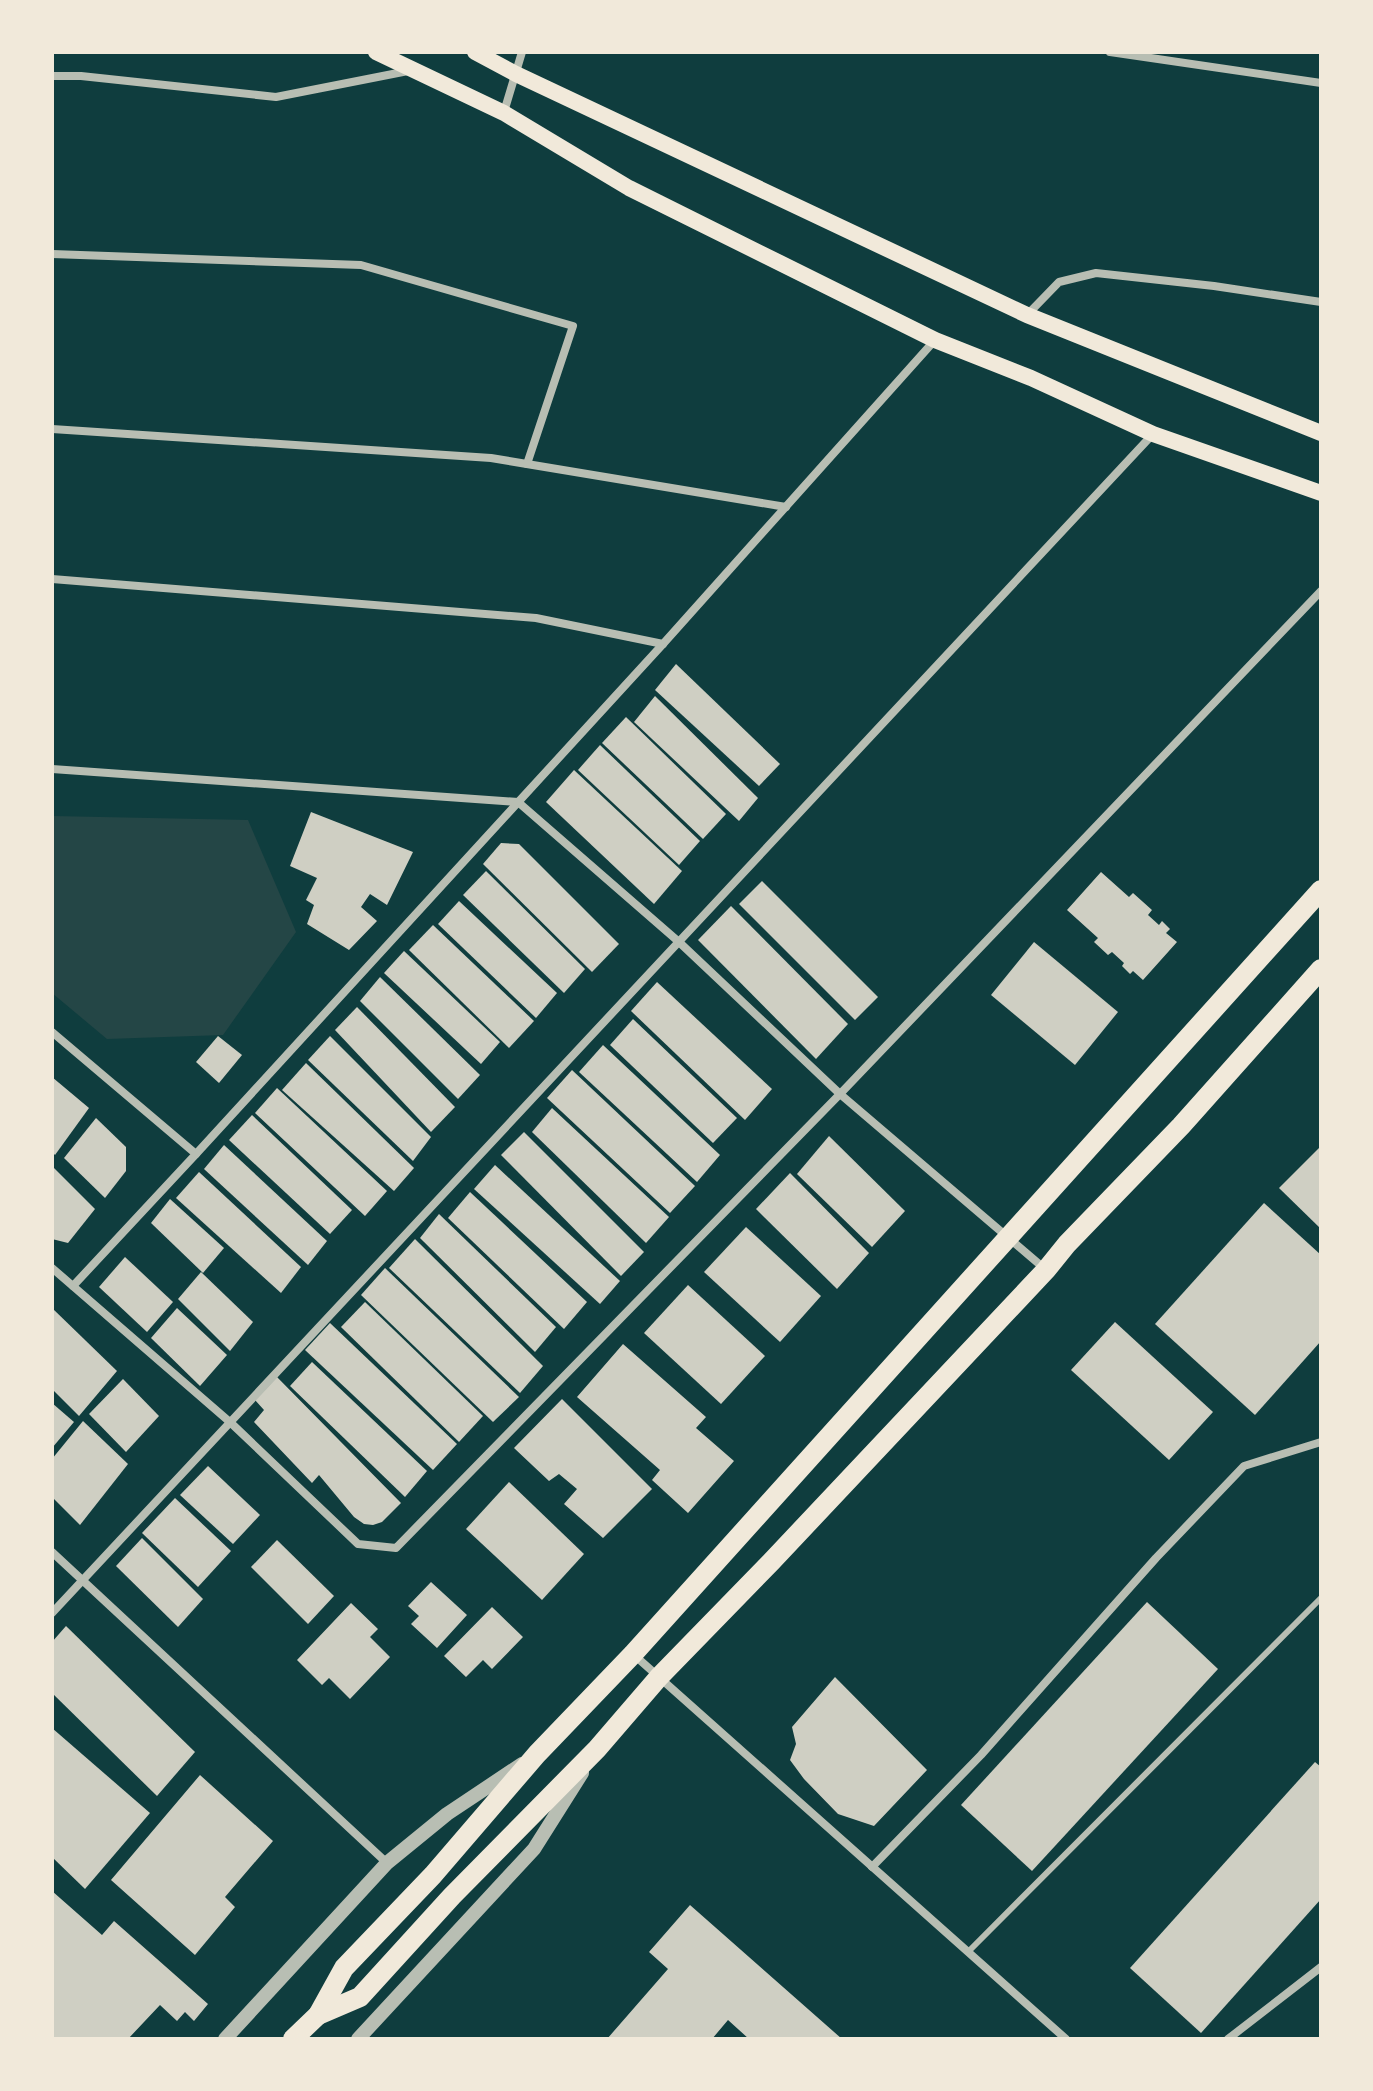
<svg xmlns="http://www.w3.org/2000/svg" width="1373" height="2091" font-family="'Archivo Narrow',sans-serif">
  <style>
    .green { fill: #244646 }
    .building { fill: #cfcfc3 }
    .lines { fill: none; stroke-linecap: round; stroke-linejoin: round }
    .service { stroke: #b8beb3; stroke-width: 6 }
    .minor { stroke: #b8beb3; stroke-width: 8 }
    .tertiary { stroke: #b8beb3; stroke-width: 14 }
    .secondary { stroke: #f1e9da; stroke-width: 16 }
    .primary { stroke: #f1e9da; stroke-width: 20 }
  </style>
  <rect width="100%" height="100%" fill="#0f3d3e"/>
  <path class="green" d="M52 816 248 820 296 932 223 1035 107 1039 52 993Z"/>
  <g class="building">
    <path d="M676 664 780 764 759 786 655 690Z"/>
    <path d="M655 696 758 798 739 821 634 722Z"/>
    <path d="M626 717 726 814 703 839 602 743Z"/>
    <path d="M600 745 700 841 679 865 578 770Z"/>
    <path d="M574 770 682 871 654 904 546 802Z"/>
    <path d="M311 812 413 852 387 905 370 894 361 907 377 921 349 950 307 924 314 905 306 900 317 878 290 866Z"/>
    <path d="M501 843 519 844 619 944 592 972 483 864Z"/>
    <path d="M486 871 585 969 564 993 463 895Z"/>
    <path d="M1101 872 1129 897 1133 893 1152 910 1148 915 1159 925 1162 921 1170 929 1166 933 1177 942 1143 980 1133 971 1130 974 1122 966 1124 963 1112 952 1108 955 1094 942 1098 938 1067 910Z"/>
    <path d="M762 881 878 997 855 1020 739 904Z"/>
    <path d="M459 901 557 993 536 1018 438 924Z"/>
    <path d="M731 906 848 1024 816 1059 698 940Z"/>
    <path d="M433 925 534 1021 509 1048 409 950Z"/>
    <path d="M1034 942 1118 1012 1075 1065 991 995Z"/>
    <path d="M404 951 500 1042 481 1064 384 973Z"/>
    <path d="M380 977 480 1075 458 1099 360 1001Z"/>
    <path d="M657 982 772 1089 745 1120 631 1011Z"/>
    <path d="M357 1007 455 1107 431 1132 335 1030Z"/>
    <path d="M633 1019 737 1118 713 1143 610 1045Z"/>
    <path d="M218 1036 242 1055 219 1083 196 1062Z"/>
    <path d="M330 1036 431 1137 413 1161 308 1060Z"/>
    <path d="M603 1045 720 1155 697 1182 579 1072Z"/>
    <path d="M306 1063 414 1168 394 1191 282 1090Z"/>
    <path d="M572 1070 695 1186 670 1213 547 1098Z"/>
    <path d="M52 1077 89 1108 55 1155 52 1152Z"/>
    <path d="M277 1088 387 1191 365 1216 255 1113Z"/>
    <path d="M552 1108 669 1217 646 1243 532 1132Z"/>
    <path d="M252 1115 352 1210 330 1234 229 1140Z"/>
    <path d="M96 1118 126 1147V1171L105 1198 64 1158Z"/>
    <path d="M524 1132 644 1252 621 1276 501 1155Z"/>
    <path d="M829 1136 905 1211 872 1247 797 1174Z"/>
    <path d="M224 1145 327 1241 308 1265 204 1169Z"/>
    <path d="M1321 1146V1229L1279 1188Z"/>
    <path d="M495 1165 620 1281 600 1304 474 1189Z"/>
    <path d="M52 1166 95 1209 68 1243 52 1239Z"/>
    <path d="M199 1172 301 1267 281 1293 176 1198Z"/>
    <path d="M790 1173 869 1253 837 1289 756 1209Z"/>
    <path d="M470 1192 587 1302 564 1329 448 1218Z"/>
    <path d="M170 1199 224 1248 203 1273 151 1223Z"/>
    <path d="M1264 1203 1321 1255V1341L1255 1415 1155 1324Z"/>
    <path d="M439 1214 556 1327 535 1352 420 1238Z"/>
    <path d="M746 1227 821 1296 780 1342 704 1272Z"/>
    <path d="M415 1239 543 1366 520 1393 389 1268Z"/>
    <path d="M125 1257 173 1302 147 1332 99 1287Z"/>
    <path d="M385 1268 519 1397 493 1422 361 1295Z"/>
    <path d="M201 1272 253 1322 230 1351 178 1299Z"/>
    <path d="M688 1285 765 1356 721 1404 644 1333Z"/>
    <path d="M365 1302 483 1416 459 1442 341 1327Z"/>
    <path d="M52 1308 117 1371 79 1416 52 1389Z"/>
    <path d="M177 1308 227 1355 200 1386 151 1338Z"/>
    <path d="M1115 1322 1213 1412 1169 1460 1071 1370Z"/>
    <path d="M330 1323 457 1444 433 1470 305 1350Z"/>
    <path d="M623 1344 706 1417 696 1428 734 1461 688 1513 652 1480 660 1470 577 1397Z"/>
    <path d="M312 1362 427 1471 405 1497 290 1386Z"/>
    <path d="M277 1377 401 1503 382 1522 373 1525 364 1524 354 1517 319 1475 312 1483 254 1422 264 1410 255 1400Z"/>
    <path d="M123 1379 159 1416 126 1452 89 1414Z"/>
    <path d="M562 1399 652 1489 603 1538 564 1504 577 1489 559 1474 549 1481 514 1448Z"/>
    <path d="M52 1403 74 1422 52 1448Z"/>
    <path d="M83 1421 128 1464 80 1525 52 1497V1459Z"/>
    <path d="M208 1466 260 1515 233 1544 180 1495Z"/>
    <path d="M509 1482 584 1554 542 1600 466 1529Z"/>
    <path d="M175 1498 231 1551 198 1587 142 1533Z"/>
    <path d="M142 1538 203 1599 178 1627 116 1566Z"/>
    <path d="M277 1540 334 1596 308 1624 251 1567Z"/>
    <path d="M431 1582 467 1615 437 1648 411 1624 419 1616 408 1606Z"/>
    <path d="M1147 1602 1218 1669 1032 1871 961 1805Z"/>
    <path d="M351 1603 378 1629 370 1637 390 1657 350 1699 329 1678 322 1685 297 1660Z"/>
    <path d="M492 1607 523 1637 492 1669 483 1660 466 1677 444 1656Z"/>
    <path d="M66 1626 195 1752 157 1796 52 1693V1642Z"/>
    <path d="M835 1677 927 1770 874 1826 838 1814 804 1779 790 1760 796 1744 792 1727Z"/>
    <path d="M52 1728 150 1813 85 1889 52 1857Z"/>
    <path d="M1315 1762 1321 1767V1899L1201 2033 1130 1968Z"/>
    <path d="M200 1775 273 1841 225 1897 235 1907 195 1955 111 1880Z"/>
    <path d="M52 1891 102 1935 114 1921 208 2004 194 2021 185 2012 177 2021 160 2005 128 2039H52Z"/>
    <path d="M690 1905 842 2039H749L728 2020 712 2039H607L668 1969 649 1952Z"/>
  </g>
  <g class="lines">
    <path class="service" d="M968 1952 1321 1598"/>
    <g class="minor">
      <path d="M1110 52 1321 83"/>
      <path d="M52 76H81L276 97 408 71"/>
      <path d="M504 112 522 52"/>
      <path d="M52 254 361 265 573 326 527 464"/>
      <path d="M1027 315 1059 282 1096 273 1214 286 1321 302"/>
      <path d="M52 429 491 458 786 507"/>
      <path d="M52 579 536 618 663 644"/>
      <path d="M52 769 518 802 679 942 840 1094 1045 1269"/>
      <path d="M52 1032 196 1154 73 1286"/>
      <path d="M196 1154 663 644 935 340"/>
      <path d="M52 1268 231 1423 358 1544 396 1548 840 1094 1321 591"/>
      <path d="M52 1552 387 1863"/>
      <path d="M52 1613 1153 434"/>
      <path d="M633 1654 1066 2039"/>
      <path d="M872 1867 981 1755 1156 1558 1244 1466 1321 1442"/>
      <path d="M1228 2039 1321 1967"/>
    </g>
    <g class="tertiary">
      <path d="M225 2039 387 1863 447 1814 522 1764"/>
      <path d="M358 2039 534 1849 582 1773"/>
    </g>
    <g class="secondary">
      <path d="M376 52 504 113 629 188 935 340 1031 378 1153 434 1321 493"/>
      <path d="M475 52 516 74 1027 315 1321 433"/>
    </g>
    <g class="primary">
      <path d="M318 2015 360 1997 452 1896 597 1749 659 1677 771 1562 1046 1270 1067 1244 1181 1126 1321 969"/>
      <path d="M293 2039 318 2015 344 1968 433 1875 537 1754 633 1654 1321 890"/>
    </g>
  </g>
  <rect width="1373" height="2091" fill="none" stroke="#f1e9da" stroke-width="108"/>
</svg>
